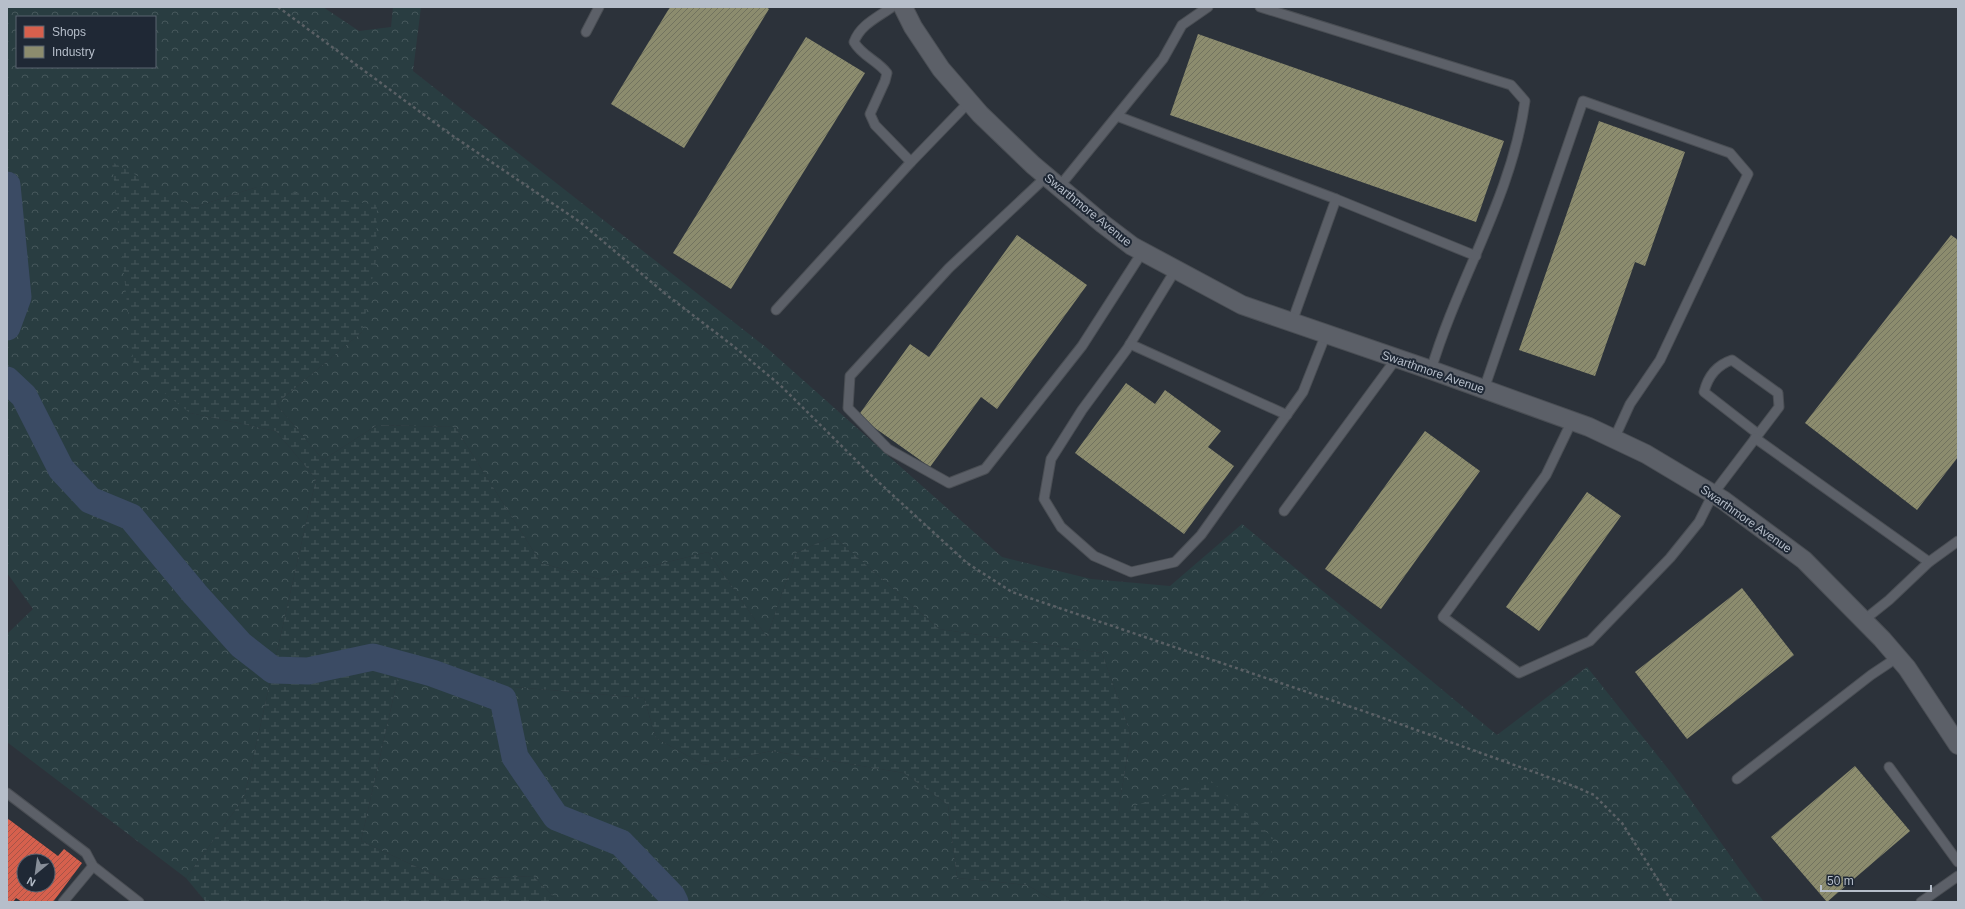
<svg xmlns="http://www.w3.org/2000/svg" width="1965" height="909" font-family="Arial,sans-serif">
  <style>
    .forest { fill: url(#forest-crowns); fill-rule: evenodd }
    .wetland { fill: url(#wetland-marsh) }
    .shops { fill: url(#shops-hatch); fill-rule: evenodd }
    .industry { fill: url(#industry-hatch) }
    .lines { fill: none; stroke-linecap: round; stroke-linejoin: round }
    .river { stroke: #3b4b64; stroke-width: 27 }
    .service-casing { stroke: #4a4e54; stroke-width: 11 }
    .minor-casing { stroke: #4a4e54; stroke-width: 20 }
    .path { stroke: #5a6065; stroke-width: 2.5; stroke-dasharray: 3 3; stroke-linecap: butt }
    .service { stroke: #5c6068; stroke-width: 9 }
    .minor { stroke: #5c6068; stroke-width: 18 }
    .labels { text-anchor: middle; stroke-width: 4; stroke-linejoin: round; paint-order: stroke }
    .street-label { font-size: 12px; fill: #b6beca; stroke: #1f2835 }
  </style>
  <defs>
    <pattern id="forest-crowns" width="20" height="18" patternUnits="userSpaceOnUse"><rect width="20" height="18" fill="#293d41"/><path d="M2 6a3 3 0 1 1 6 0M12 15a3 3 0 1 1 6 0" fill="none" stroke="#46575b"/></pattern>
    <pattern id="wetland-marsh" width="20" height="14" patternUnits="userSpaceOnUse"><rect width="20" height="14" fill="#293d41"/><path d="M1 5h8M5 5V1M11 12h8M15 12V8" fill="none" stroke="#46575b"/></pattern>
    <pattern id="shops-hatch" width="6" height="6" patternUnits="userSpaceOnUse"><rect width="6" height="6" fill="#d6604d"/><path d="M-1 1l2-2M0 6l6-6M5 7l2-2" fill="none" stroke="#a65448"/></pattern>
    <pattern id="industry-hatch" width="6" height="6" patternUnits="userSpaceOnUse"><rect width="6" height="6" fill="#8c8c6e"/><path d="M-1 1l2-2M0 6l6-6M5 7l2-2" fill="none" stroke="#72735f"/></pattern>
  </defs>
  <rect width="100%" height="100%" fill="#2c323a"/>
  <g class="forest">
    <path d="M7 7H323L359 31 391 27 393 7H421L413 71 767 348 1002 557 1091 579 1170 586 1242 524 1497 735 1587 667 1673 775 1741 871 1764 902H1255L1268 888 1118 812 1131 735 1102 653 939 629 833 536 796 553 767 637 708 552 599 579 541 563 455 427 377 425 323 460 276 404 362 332 257 187 195 207 112 163 190 413 276 431 316 479 244 798 186 878 7 742V634L33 609 7 573ZM17 17H155V67H17Z"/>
    <path d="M398 677 644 698 656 738 704 765 771 751 904 773 948 805 957 878 1027 885 1056 902H559L533 876 445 880 361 841Z"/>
  </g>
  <path class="wetland" d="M112 162 195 207 257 187 377 205 376 260 362 332 276 404 323 460 377 425 455 427 541 563 599 579 708 552 767 637 796 553 833 536 939 629 1102 653 1131 735 1118 812 1209 779 1273 838 1268 888 1255 902H1056L1027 885 957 878 948 805 904 773 771 751 704 765 656 738 644 698 398 677 361 841 445 880 533 876 559 902H206L186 878 244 798 316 479 276 431 190 413 134 369Z"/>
  <path class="shops" d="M7 818 58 856 64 849 82 863 53 902H22L16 898 13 902H7ZM24 861H48V885H24Z"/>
  <g class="industry">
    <path d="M670 7H766L769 9 684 148 611 104Z"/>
    <path d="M1198 34 1504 141 1476 222 1170 115Z"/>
    <path d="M806 37 865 73 731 289 673 253Z"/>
    <path d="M1599 121 1685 152 1645 266 1635 262 1595 376 1519 350Z"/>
    <path d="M1017 235 1087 285 997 409 981 397 930 467 858 416 910 344 929 357Z"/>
    <path d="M1951 235 1958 240V457L1917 510 1805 423Z"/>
    <path d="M1126 383 1155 404 1165 390 1221 431 1208 447 1234 466 1184 534 1075 453Z"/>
    <path d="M1425 431 1480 471 1381 609 1325 569Z"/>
    <path d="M1587 492 1621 516 1539 631 1506 607Z"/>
    <path d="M1742 588 1794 655 1687 739 1635 672Z"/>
    <path d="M1855 766 1910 831 1827 902 1771 837Z"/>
  </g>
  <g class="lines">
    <g class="river">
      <path d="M7 185 18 297 7 327"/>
      <path d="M7 380 24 396 61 469 90 500 131 517 195 594 241 645 273 670 308 671 373 657 432 673 503 699 515 757 556 817 621 843 672 896 675 902"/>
    </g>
    <g class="service-casing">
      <g id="service">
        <path d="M892 7C878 17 860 25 854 42 862 56 877 60 887 73L885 81 870 114 875 125 911 162"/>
        <path d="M1260 7 1511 85 1525 101C1512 196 1458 279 1431 370"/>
        <path d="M586 32 599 7"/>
        <path d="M1117 116 1336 199 1476 256"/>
        <path d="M1047 176 949 268 850 376 848 408 888 449 949 483 985 469 1082 346 1143 251"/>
        <path d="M1059 187 1163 59 1182 25 1208 7"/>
        <path d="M1176 269 1127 349 1082 410 1051 459 1044 499 1061 527 1094 556 1131 572 1175 562 1201 535 1303 392 1326 334"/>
        <path d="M776 310 911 162 969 102"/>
        <path d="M1292 322 1336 199"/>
        <path d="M1130 344 1287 415"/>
        <path d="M1484 389 1583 101 1730 153 1748 174 1660 360 1630 404 1614 439"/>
        <path d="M1572 421 1546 475 1443 617 1519 673 1590 641 1670 558 1699 522 1713 494 1779 407 1778 393 1732 360C1717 365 1708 376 1704 392L1758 434"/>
        <path d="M1755 438 1929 562 1889 600 1864 620"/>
        <path d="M1284 511 1396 359"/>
        <path d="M1929 562 1958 541"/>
        <path d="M1889 767 1958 862"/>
        <path d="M1737 779 1871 675 1898 657"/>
        <path d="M7 793 86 853 93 866 139 902"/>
        <path d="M63 902 93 866"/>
        <path d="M1921 902 1958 876"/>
      </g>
    </g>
    <g class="minor-casing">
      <path id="minor" d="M903 7 913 27 941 69 980 114 1033 165 1103 224 1132 246 1242 305 1431 370 1589 427 1646 454 1723 500 1804 560 1882 639 1907 668 1958 745"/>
    </g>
    <path class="path" d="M278 7 450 134 580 222 668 296 732 345 780 385 873 477 967 563 1012 592 1369 713 1576 787 1594 795 1622 823 1672 902"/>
    <use href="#service" class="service"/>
    <use href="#minor" class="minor"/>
  </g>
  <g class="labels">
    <g class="street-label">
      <text transform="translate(1088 210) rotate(39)" y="4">Swarthmore Avenue</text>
      <text transform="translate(1433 372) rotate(19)" y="4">Swarthmore Avenue</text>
      <text transform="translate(1746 519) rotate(35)" y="4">Swarthmore Avenue</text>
    </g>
  </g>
  <rect width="1965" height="909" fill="none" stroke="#b6beca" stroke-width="16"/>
  <rect x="16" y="16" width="140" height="52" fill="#1f2835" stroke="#5b6471"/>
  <rect x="24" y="26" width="20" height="12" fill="#d6604d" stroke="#5b6471"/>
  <text x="52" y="36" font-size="12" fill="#b6beca">Shops</text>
  <rect x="24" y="46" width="20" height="12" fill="#8c8c6e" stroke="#5b6471"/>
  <text x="52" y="56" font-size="12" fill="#b6beca">Industry</text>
  <g transform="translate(36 873) rotate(209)"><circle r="19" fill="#1f2835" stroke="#5b6471"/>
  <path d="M0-3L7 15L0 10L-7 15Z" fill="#868d98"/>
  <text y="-6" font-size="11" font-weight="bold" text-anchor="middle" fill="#b6beca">N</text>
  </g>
  <path d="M1821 885v6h110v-6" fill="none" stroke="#b6beca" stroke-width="2"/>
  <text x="1827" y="885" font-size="12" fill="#b6beca" stroke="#1f2835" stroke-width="3" paint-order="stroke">50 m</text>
</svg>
